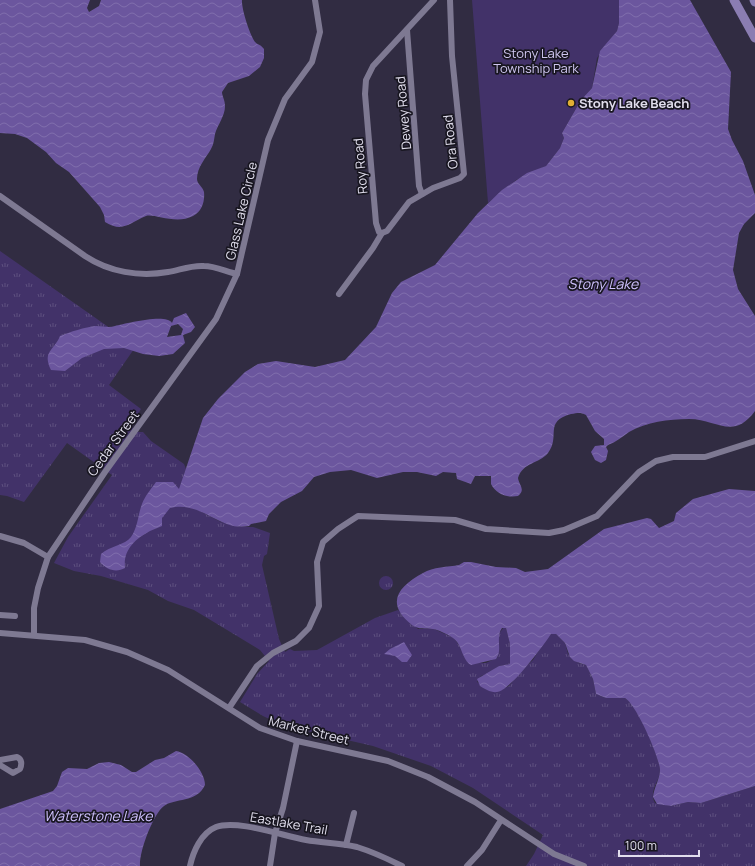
<svg xmlns="http://www.w3.org/2000/svg" width="755" height="866" font-family="Manrope,sans-serif">
  <style>
    .grass { fill: url(#grass-tufts) }
    .park { fill: #423269 }
    .water { fill: url(#water-waves); fill-rule: evenodd }
    .lines { fill: none; stroke-linecap: round; stroke-linejoin: round }
    .minor { stroke: #7e7992; stroke-width: 6 }
    .primary { stroke: #8b7db2; stroke-width: 9 }
    .poi-dot { fill: #e1af34; stroke: #181620; stroke-width: 1.5 }
    .labels { text-anchor: middle; stroke-width: 3.5; stroke-linejoin: round; paint-order: stroke }
    .park-label { font-size: 13px; fill: #cfc6ef; stroke: #181620 }
    .poi-label { font-size: 13px; font-weight: bold; fill: #e1deed; stroke: #181620; text-anchor: start }
    .street-label { font-size: 13px; fill: #e1deed; stroke: #181620 }
    .water-label { font-size: 14px; font-style: italic; fill: #cfc1fe; stroke: #181620 }
  </style>
  <defs>
    <pattern id="grass-tufts" width="24" height="20" patternUnits="userSpaceOnUse"><rect width="24" height="20" fill="#423269"/><path d="M3 7l-1-3M5 7V3M7 7l1-3M15 17l-1-3M17 17v-4M19 17l1-3" fill="none" stroke="#5d4f7f"/></pattern>
    <pattern id="water-waves" width="16" height="10" patternUnits="userSpaceOnUse"><rect width="16" height="10" fill="#6b569e"/><path d="M0 5q4-4 8 0t8 0" fill="none" stroke="#806eac"/></pattern>
  </defs>
  <rect width="100%" height="100%" fill="#312c42"/>
  <g class="grass">
    <path d="M0 251 117 333 134 349 109 385 141 409 130 426 139 432H143L151 441 184 464 186 469 184 474 192 507 221 522 241 527H253L270 533 267 554 264 556 262 565 279 639 285 652 290 649 294 651 317 650 375 618 398 610 418 629H434L454 638 462 650 468 663H486L498 657V635L504 627 506 628 510 644V664L499 666 489 673 481 676 477 682 497 692 509 686 523 669 533 660 544 642 551 634H556L565 643 568 654 579 663 586 665 593 679 596 694 606 698H625C637 704 659 756 660 770 660 781 648 791 655 803L671 806 688 802 701 803 755 786V866H526L534 854 543 835 473 788 431 766 373 746 282 725 263 716 240 702 257 674 269 661 260 650 194 610 168 601 148 590 101 576 74 571 54 563 68 537 112 475 67 443 24 502 7 496 0 495Z"/>
    <circle cx="386" cy="583" r="7"/>
  </g>
  <path class="park" d="M472 0H619V23L617 31 597 58 592 88 581 100 562 133 564 138 560 148 546 166 516 180 488 203Z"/>
  <g class="water">
    <path d="M0 0H90L87 8 89 12 99 6 101 0H242C241 7 250 37 256 43 259 45 261 45 264 49V58L260 67 249 76 228 83 222 92C222 96 225 100 225 106 225 116 218 124 215 134 214 139 214 144 211 149 206 158 197 167 197 179 197 184 203 187 204 192 205 201 202 212 193 216 176 225 153 213 146 216 129 223 123 233 105 222L104 215 100 207 69 172 56 163 46 152 27 138 15 134 0 133Z"/>
    <path d="M619 0H690L731 72 728 129 732 140 743 161 755 195V213L744 224 739 233 733 270 738 289 755 316V411C733 441 717 419 689 419 668 419 647 422 629 432 622 437 616 442 608 445L606 447 608 451 606 460 601 463 595 460 591 452 595 446 604 445V439L595 431 586 415C580 412 578 413 571 414 543 422 561 436 548 453 539 464 523 462 518 478 519 485 526 490 518 496 507 498 496 494 491 484V476H475L471 484 457 479 456 473 443 472 436 476 417 472H403L377 478 351 470 330 472 314 477 302 491 281 502 269 514 266 521 251 524 249 526C220 532 201 500 170 508L162 518V526C158 528 154 529 150 531 135 539 123 550 125 568 116 573 107 570 100 562L101 554C110 546 125 545 131 537 138 527 138 514 142 504 145 496 151 489 156 482H173L179 489 203 418 218 399 245 372 258 364 276 361 315 367 345 360 376 327 392 293 401 282 435 265 478 213 502 190 527 173 546 166 560 148 564 138 562 133 581 100 592 88 600 51 617 31 619 23Z"/>
    <path d="M186 313 195 327 191 332 183 335 185 343 173 354 159 356 143 354 124 348 104 349 82 358 65 371 51 370C42 351 54 351 60 336 70 332 85 327 96 326 102 326 109 328 115 326 125 324 166 313 172 323L174 318ZM178 324 183 329 181 335 167 337 171 326Z"/>
    <path d="M729 489 755 491V786L701 803 688 802 671 806 657 804 653 797C654 788 660 778 660 770 659 756 636 704 625 698H606L596 694 593 679 586 665 574 661 570 657 565 643 556 634H551C543 646 511 690 497 692 492 693 484 689 480 686L477 679 499 666 510 664V644L506 628H502C495 638 503 650 496 659L471 665C462 660 462 644 453 638 447 634 439 630 433 629 425 628 419 630 412 625 384 603 399 586 423 573 433 567 448 567 459 565L464 562H471L496 567 516 568 525 572 548 569 604 529 647 518 651 519 659 528 674 521 676 513 693 499Z"/>
    <path d="M404 642 412 655 407 662H402L395 656 384 654 390 649Z"/>
    <path d="M176 751C189 753 205 772 205 785 197 803 174 798 164 806 153 814 139 852 140 866H0V809L53 791 57 786 62 772 68 768 87 769 99 763 109 762 121 765 132 772H136L155 760 164 758Z"/>
  </g>
  <g class="lines">
    <g class="minor">
      <path d="M407 30 419 186 422 194"/>
      <path d="M0 196 85 256C109 272 139 277 168 272 180 270 191 265 204 266 215 266 227 272 237 274L268 140 285 99 312 62 320 32 315 0"/>
      <path d="M382 233 387 231 409 202 433 188 460 178 464 174 452 56 450 0"/>
      <path d="M382 233 379 232 376 223 365 94 366 80 373 66 434 0"/>
      <path d="M339 294 373 248 382 233"/>
      <path d="M0 536 24 543 48 557"/>
      <path d="M0 615 15 616"/>
      <path d="M0 633 85 640 127 652 168 670 260 728 297 741 388 761 428 777 475 802 554 854 584 866"/>
      <path d="M34 635V608L38 588 48 557 105 472 216 319 237 274"/>
      <path d="M229 708 257 666 273 653 296 641 309 628 319 606 317 562 323 542 338 529 358 516 455 520 486 529 549 533 564 530 597 516 639 472 656 461 673 457H705L755 441"/>
      <path d="M0 760 17 757C22 759 22 764 20 769L13 773 0 765"/>
      <path d="M346 845 354 813"/>
      <path d="M190 866C193 852 201 833 216 827 237 819 283 836 306 840 323 843 340 843 357 847 373 852 388 859 402 866"/>
      <path d="M270 866 275 833 283 808 297 741"/>
      <path d="M467 866 482 850 501 820"/>
    </g>
    <g class="primary">
      <path d="M734 0 755 38"/>
      <path d="M754 0 755 2"/>
    </g>
  </g>
  <circle class="poi-dot" cx="571" cy="103" r="4"/>
  <g class="labels">
    <g class="park-label">
      <text x="536" y="58">Stony Lake<tspan x="536" dy="15">Township Park</tspan></text>
    </g>
    <g class="poi-label">
      <text x="579" y="108">Stony Lake Beach</text>
    </g>
    <g class="street-label">
      <text transform="translate(403 113) rotate(-95)" y="5">Dewey Road</text>
      <text transform="translate(450 142) rotate(-96)" y="5">Ora Road</text>
      <text transform="translate(360 166) rotate(-95)" y="5">Roy Road</text>
      <text transform="translate(241 211) rotate(-77)" y="5">Glass Lake Circle</text>
      <text transform="translate(113 443) rotate(-54)" y="5">Cedar Street</text>
      <text transform="translate(309 730) rotate(14)" y="5">Market Street</text>
      <text transform="translate(289 823) rotate(10)" y="5">Eastlake Trail</text>
    </g>
    <g class="water-label">
      <text x="603" y="289">Stony Lake</text>
      <text x="98" y="821">Waterstone Lake</text>
    </g>
  </g>
  <path d="M619 850v6h80v-6" fill="none" stroke="#e1deed" stroke-width="2"/>
  <text x="625" y="850" font-size="12" fill="#e1deed" stroke="#181620" stroke-width="3" paint-order="stroke">100 m</text>
</svg>
